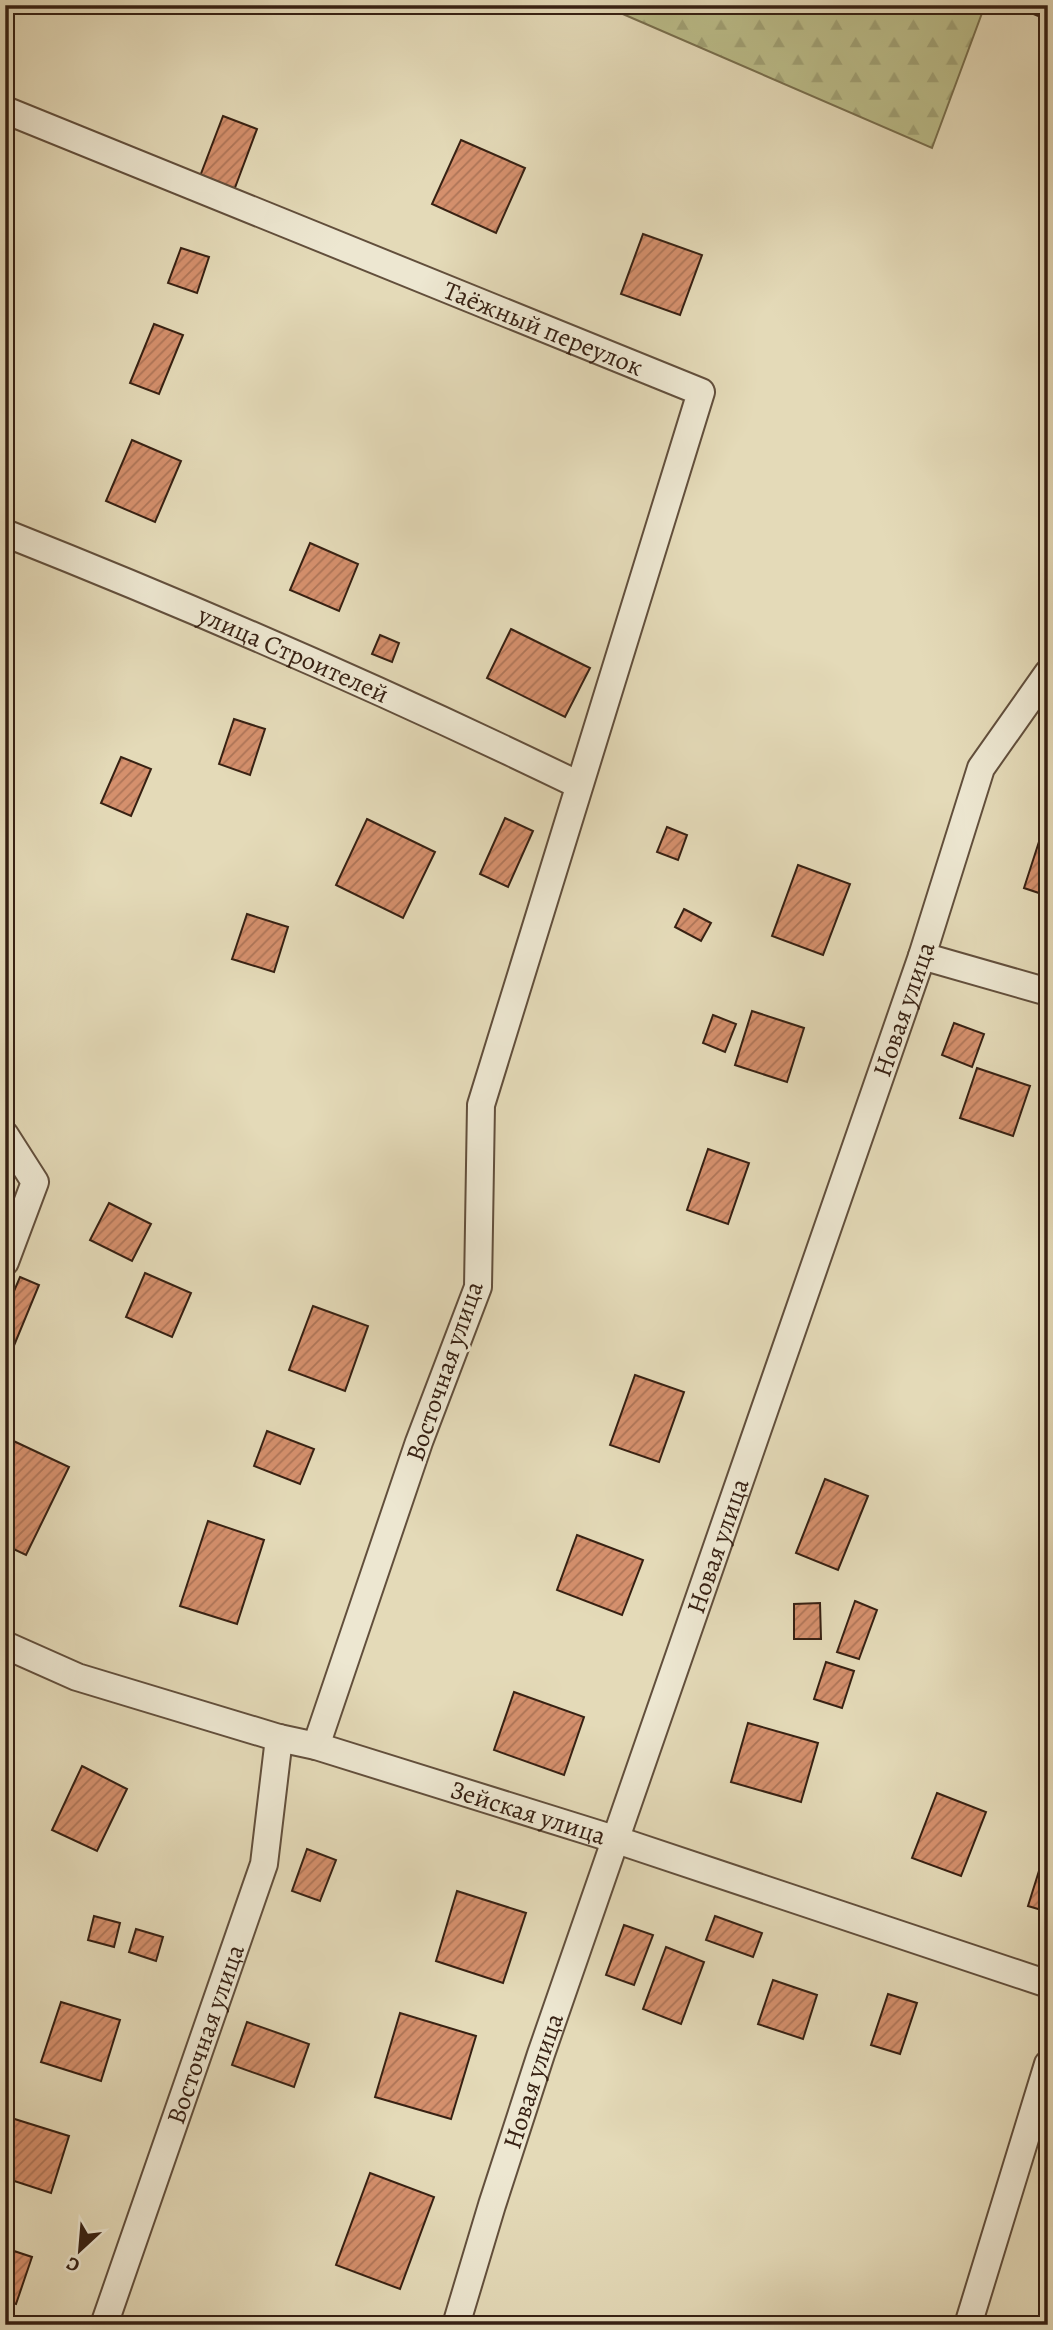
<svg xmlns="http://www.w3.org/2000/svg" width="1053" height="2330" font-family="Alegreya,serif">
  <style>
    .forest { fill: url(#forest-firs); stroke: #796f4e; stroke-width: 2 }
    .building { fill: url(#building-hatch); stroke: #372113; stroke-width: 2 }
    .lines { fill: none; stroke-linecap: round; stroke-linejoin: round }
    .street-casing { stroke: #624f3c; stroke-width: 30 }
    .street { stroke: #ede7d1; stroke-width: 26 }
    .labels { text-anchor: middle; stroke-width: 6; stroke-linejoin: round; paint-order: stroke }
    .street-label { font-size: 26px; fill: #372113; stroke: #ede7d1 }
  </style>
  <defs>
    <pattern id="forest-firs" width="22" height="20" patternUnits="userSpaceOnUse" patternTransform="scale(1.75)"><rect width="22" height="20" fill="#bbbd8a"/><path d="M5 1l3.5 6h-7zM16 11l3.5 6h-7z" fill="#a1a276"/></pattern>
    <pattern id="building-hatch" width="6" height="6" patternUnits="userSpaceOnUse" patternTransform="scale(1.75)"><rect width="6" height="6" fill="#d5906d"/><path d="M-1 1l2-2M0 6l6-6M5 7l2-2" fill="none" stroke="#ae7558"/></pattern>
  </defs>
  <rect width="100%" height="100%" fill="#e4dab8"/>
  <filter id="stains"><feTurbulence type="fractalNoise" baseFrequency=".00286" numOctaves="4"/><feColorMatrix values="0 0 0 0 .2 0 0 0 0 .09 0 0 0 0 .02 0 0 0 .5 -.17"/></filter>
  <radialGradient id="worn" r=".72"><stop offset=".6" stop-color="#630" stop-opacity="0"/><stop offset="1" stop-color="#630" stop-opacity=".3"/></radialGradient>
  <path class="forest" d="M602 5H985L932 148Z"/>
  <g class="building">
    <path d="M1011 5H1048V20Z"/>
    <path d="M223 116 257 129 233 193 199 179Z"/>
    <path d="M461 140 525 168 496 233 432 204Z"/>
    <path d="M643 234 702 255 680 315 621 294Z"/>
    <path d="M181 248 209 257 197 293 168 283Z"/>
    <path d="M154 324 183 335 159 394 130 383Z"/>
    <path d="M132 440 181 461 155 522 106 501Z"/>
    <path d="M310 543 358 564 339 611 290 590Z"/>
    <path d="M511 629 590 668 565 717 487 678Z"/>
    <path d="M380 635 399 643 392 662 372 654Z"/>
    <path d="M234 719 265 729 250 775 219 764Z"/>
    <path d="M121 757 151 769 131 816 101 803Z"/>
    <path d="M1047 817H1048V896L1024 888Z"/>
    <path d="M505 818 533 831 508 887 480 874Z"/>
    <path d="M367 819 435 852 403 918 336 885Z"/>
    <path d="M667 827 687 835 678 860 657 852Z"/>
    <path d="M798 865 850 884 823 955 772 936Z"/>
    <path d="M684 909 711 923 701 941 675 927Z"/>
    <path d="M247 914 288 927 274 972 232 959Z"/>
    <path d="M752 1011 804 1028 787 1082 735 1065Z"/>
    <path d="M713 1015 736 1024 725 1052 703 1043Z"/>
    <path d="M954 1023 984 1034 972 1067 942 1055Z"/>
    <path d="M977 1068 1030 1086 1013 1136 960 1118Z"/>
    <path d="M708 1149 749 1163 728 1224 687 1210Z"/>
    <path d="M109 1203 151 1224 132 1261 90 1240Z"/>
    <path d="M145 1273 191 1293 172 1337 126 1317Z"/>
    <path d="M20 1277 39 1285 13 1348 5 1345V1312Z"/>
    <path d="M313 1306 368 1326 345 1391 289 1370Z"/>
    <path d="M635 1375 684 1392 659 1462 610 1445Z"/>
    <path d="M267 1431 314 1449 300 1484 254 1466Z"/>
    <path d="M5 1437 69 1467 26 1555 5 1545Z"/>
    <path d="M825 1479 868 1496 838 1570 796 1553Z"/>
    <path d="M208 1521 264 1540 237 1624 180 1606Z"/>
    <path d="M577 1535 643 1560 622 1615 557 1590Z"/>
    <path d="M855 1601 877 1610 859 1659 837 1652Z"/>
    <path d="M820 1603 821 1639H794V1604Z"/>
    <path d="M826 1662 854 1671 842 1708 814 1699Z"/>
    <path d="M514 1692 584 1717 564 1775 494 1750Z"/>
    <path d="M748 1723 818 1743 801 1802 731 1782Z"/>
    <path d="M82 1766 127 1789 97 1851 52 1830Z"/>
    <path d="M937 1793 986 1812 961 1876 912 1858Z"/>
    <path d="M1048 1842V1912L1028 1906Z"/>
    <path d="M307 1849 336 1860 320 1901 292 1891Z"/>
    <path d="M457 1891 526 1913 503 1983 436 1961Z"/>
    <path d="M94 1916 120 1923 114 1947 88 1940Z"/>
    <path d="M715 1916 762 1933 753 1957 706 1940Z"/>
    <path d="M624 1925 653 1935 634 1985 606 1975Z"/>
    <path d="M136 1929 163 1937 156 1961 129 1952Z"/>
    <path d="M666 1947 704 1962 681 2024 643 2009Z"/>
    <path d="M773 1980 817 1995 803 2039 758 2024Z"/>
    <path d="M888 1994 917 2003 900 2054 871 2045Z"/>
    <path d="M61 2002 120 2020 101 2081 41 2062Z"/>
    <path d="M400 2013 476 2036 451 2119 375 2097Z"/>
    <path d="M247 2022 309 2044 294 2087 232 2065Z"/>
    <path d="M1048 2104V2128L1042 2126Z"/>
    <path d="M5 2116 69 2136 51 2193 5 2178Z"/>
    <path d="M370 2173 434 2197 400 2289 336 2265Z"/>
    <path d="M5 2248 32 2257 16 2304 5 2300Z"/>
  </g>
  <g class="lines">
    <g class="street-casing">
      <g id="street">
        <path id="s1" d="M5 110 701 392 481 1105 478 1287 419 1442 316 1746"/>
        <path id="s2" d="M5 533C199 610 391 694 579 785"/>
        <path d="M922 956 1048 992"/>
        <path d="M5 1135 35 1182 5 1262"/>
        <path id="s3" d="M5 1645 77 1677 279 1738 316 1746 614 1839 1048 1984"/>
        <path id="s4" d="M104 2325 264 1864 279 1738"/>
        <path id="s5" d="M456 2325 492 2205 541 2054 922 956 981 768 1048 673"/>
        <path d="M968 2325 1048 2064"/>
      </g>
    </g>
    <use href="#street" class="street"/>
  </g>
  <g class="labels">
    <g class="street-label">
      <text dy="9" stroke="none"><textPath href="#s1" startOffset="581">Таёжный переулок</textPath></text>
      <text dy="9" stroke="none"><textPath href="#s2" startOffset="313">улица Строителей</textPath></text>
      <text dy="9" stroke="none"><textPath href="#s5" startOffset="1390">Новая улица</textPath></text>
      <text transform="translate(444 1371) rotate(-71)" y="9">Восточная улица</text>
      <text dy="9" stroke="none"><textPath href="#s5" startOffset="822">Новая улица</textPath></text>
      <text dy="9" stroke="none"><textPath href="#s3" startOffset="550">Зейская улица</textPath></text>
      <text dy="9" stroke="none"><textPath href="#s4" startOffset="308">Восточная улица</textPath></text>
      <text dy="9" stroke="none"><textPath href="#s5" startOffset="256">Новая улица</textPath></text>
    </g>
  </g>
  <rect width="1053" height="2330" fill="none" stroke="#e4dab8" stroke-width="28"/>
  <rect x="7" y="7" width="1039" height="2316" fill="none" stroke="#372113" stroke-width="3.5"/>
  <rect x="14" y="14" width="1025" height="2302" fill="none" stroke="#372113" stroke-width="2"/>
  <g transform="translate(80 2250) rotate(206)" stroke="#ede7d1" stroke-width="5" paint-order="stroke">
  <path d="M0-5L12 26L0 18L-12 26Z" fill="#372113"/>
  <text y="-10" font-size="19" font-weight="bold" text-anchor="middle" fill="#372113">С</text>
  </g>
  <rect width="100%" height="100%" filter="url(#stains)"/>
  <rect width="100%" height="100%" fill="url(#worn)"/>
</svg>
